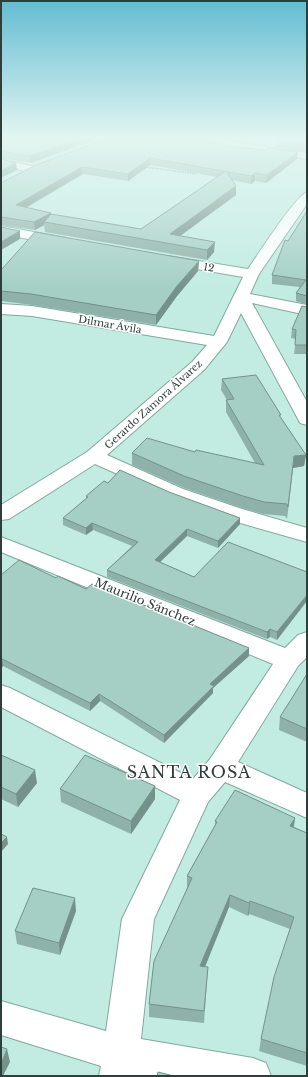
<svg xmlns="http://www.w3.org/2000/svg" width="308" height="1077" font-family="'Libre Baskerville',serif">
  <style>
    .lines { fill: none; stroke-linecap: round; stroke-linejoin: round }
    .minor-casing { stroke: #81a99f; stroke-width: 2 }
    .path { stroke: #718d86; stroke-width: 1.5; stroke-dasharray: 1.5 1; stroke-linecap: butt }
    .minor { fill: #fff; fill-rule: evenodd }
    .wall { fill: #8eb2a9; fill-rule: evenodd }
    .shaded-wall { fill: #74918a }
    .building { fill: #a5cfc5; stroke: #74918a }
    .labels { text-anchor: middle; stroke-width: 3; stroke-linejoin: round; paint-order: stroke }
    .far-street-label { font-size: 10px; fill: #2e3f3b; stroke: #fff }
    .street-label { font-size: 12px; fill: #2e3f3b; stroke: #fff }
    .near-neighbourhood-label { font-size: 16px; letter-spacing: 1px; fill: #2e3f3b; stroke: #fff }
  </style>
  <rect width="100%" height="100%" fill="#c2ece2"/>
  <g class="lines">
    <g class="minor-casing">
      <g id="minor">
        <path d="M94 138H113V139L108 142 95 140Z"/>
        <path d="M182 138H208L307 153V159L187 141 183 140Z"/>
        <path d="M1 159 36 167 38 169 36 171 32 173 1 165Z"/>
        <path d="M307 192V204L259 274 250 294 307 305V315L252 303 307 402V425L300 423 298 419 241 313 227 342 204 370 107 455 183 489 242 509 307 528V542L226 519 169 497 95 464 9 519 1 520V505L87 452 192 362 207 345 32 316 1 314V304L32 306 214 336 243 277 168 264 163 263 161 260 163 257 168 256 248 269C257 256 296 195 307 192Z"/>
        <path d="M1 226 61 237 66 238 68 241 66 244 61 245 1 234Z"/>
        <path d="M1 537 285 648 298 635 307 632V657L298 666 238 762 307 793V818L225 782 208 802 154 919 141 1039 253 1058 266 1063 271 1076H144L136 1075 135 1076H99L101 1066 1 1035V1001L106 1031 122 919 180 800 1 707V685L10 688 193 779 210 759 273 664 1 552Z"/>
      </g>
    </g>
    <path class="path" d="M145 167 197 174"/>
    <use href="#minor" class="minor"/>
  </g>
  <g class="wall">
    <path d="M1 138H99L31 163 1 158Z"/>
    <path d="M109 138 297 159 266 183 255 181 251 184 232 180 236 195 180 236 214 252 207 260 45 232 44 225 35 230 1 225V183ZM150 165 217 177 141 229 51 214V213L26 208 83 174 128 181Z"/>
    <path d="M307 138V152L276 147 277 140Z"/>
    <path d="M307 211V305L296 301V293L300 287 272 284V275L288 241Z"/>
    <path d="M199 261 198 271 177 296 156 325 32 305 1 301V270Z"/>
    <path d="M307 307V354H294L296 339 291 338 292 329Z"/>
    <path d="M222 379 281 418 306 455 304 466 293 468 287 519 285 516 263 514 242 508 184 488 132 465V453L195 452 255 463 226 412V400H227L221 390Z"/>
    <path d="M86 496 240 524 218 548 187 536 160 562 194 577 307 572 277 640 270 637 267 639 107 577V570L132 546 93 530 86 535 63 525V518L86 499Z"/>
    <path d="M1 575 56 578 249 648V656L213 688V693L164 743 100 701 90 711 3 666 1 669Z"/>
    <path d="M307 669V742L279 730 280 717 306 676Z"/>
    <path d="M1 755 37 783 18 807 1 799Z"/>
    <path d="M155 786V799L131 834 61 802 60 789Z"/>
    <path d="M295 818 294 827 307 833V1066L259 1051 261 1039 290 929 249 914 248 916 229 907 205 967H208L204 1023 149 1017V1004L187 889V876L215 825V821Z"/>
    <path d="M76 911 60 955 17 944 15 931Z"/>
  </g>
  <g class="shaded-wall">
    <path d="M81 138H99L31 163 30 156Z"/>
    <path d="M298 152 297 159 266 183 267 175Z"/>
    <path d="M150 158V165L128 181V174Z"/>
    <path d="M16 163 17 170 1 178V171Z"/>
    <path d="M82 167 83 174 16 213V205Z"/>
    <path d="M255 173V181L251 184V176Z"/>
    <path d="M236 186V195L169 244 170 234Z"/>
    <path d="M51 213 52 221 44 222V225L35 230 34 222Z"/>
    <path d="M20 231V239L1 250V242Z"/>
    <path d="M215 242 214 252 207 260V250Z"/>
    <path d="M199 261 198 271 177 296 156 325V315L177 286Z"/>
    <path d="M306 455 304 466 293 468 287 519 294 456Z"/>
    <path d="M240 518V524L218 548V541Z"/>
    <path d="M92 523 93 530 86 535V528Z"/>
    <path d="M187 529V536L155 567V560Z"/>
    <path d="M307 595V601L277 640V632Z"/>
    <path d="M270 629V637L267 639V632Z"/>
    <path d="M249 648V656L213 688V693L164 743V735L210 684Z"/>
    <path d="M2 659 3 666 1 669V660Z"/>
    <path d="M99 694 100 701 90 711V703Z"/>
    <path d="M35 770 37 783 18 807 16 794Z"/>
    <path d="M155 786V799L131 834V821Z"/>
    <path d="M295 818 293 831 290 826Z"/>
    <path d="M7 837 8 844 1 852V843Z"/>
    <path d="M230 895 229 907 200 979V966Z"/>
    <path d="M75 898 76 911 60 955 59 943Z"/>
    <path d="M250 901 249 914 248 916 249 903Z"/>
    <path d="M7 1049 10 1062 3 1076H1V1064Z"/>
  </g>
  <g class="building">
    <path d="M1 138H81L30 156 1 151Z"/>
    <path d="M109 138H186L238 147 265 150 268 148 298 152 267 175 255 173 251 176 150 158 128 174 82 167 16 205 51 213 34 222 1 217V183L36 165Z"/>
    <path d="M279 138H307V144L277 140Z"/>
    <path d="M1 159 16 163 1 171Z"/>
    <path d="M226 171 236 186 170 234 215 242 207 250 44 222 51 214 141 229Z"/>
    <path d="M307 211V296L296 293 306 280 272 275 285 240 288 241Z"/>
    <path d="M1 227 20 231 1 242Z"/>
    <path d="M35 232 199 261 177 286 156 315 31 294 1 291V270Z"/>
    <path d="M302 306 307 307V345H295L296 330 292 329Z"/>
    <path d="M256 375 281 415H279L306 455 294 456 288 507 287 504 264 502 243 496 184 476 132 453 147 438 195 452 196 450 264 465 226 400 234 399 222 379Z"/>
    <path d="M120 470 169 492 240 518 218 541 187 529 155 560 194 577 228 542 307 572V595L277 632 270 629 267 632 107 570 138 542 92 523 86 528 63 518 88 497 86 496 104 481 108 483Z"/>
    <path d="M19 560 56 578 58 576 86 589 92 584 249 648 210 684 214 686 164 735 99 694 90 703 2 659 1 660V575Z"/>
    <path d="M307 674V729L280 717Z"/>
    <path d="M1 755 35 770 16 794 1 787Z"/>
    <path d="M85 755 155 786 131 821 60 789Z"/>
    <path d="M235 790 295 818 290 826 307 833V1053L261 1039 274 977 294 917 250 901 249 903 230 895 200 966 208 967 204 1011 149 1004 154 961 192 878 187 876 217 822 215 821Z"/>
    <path d="M1 834 7 837 1 843Z"/>
    <path d="M33 888 75 898 59 943 15 931Z"/>
    <path d="M1 1047 7 1049 1 1064Z"/>
    <path d="M158 1072 174 1076H157Z"/>
  </g>
  <linearGradient id="sky" x2="0" y2="1"><stop stop-color="#63bcd2"/><stop offset="0.48" stop-color="#e4f6f2"/><stop offset="1" stop-color="#e4f6f2" stop-opacity="0"/></linearGradient>
  <rect width="308" height="289" fill="url(#sky)"/>
  <g class="labels">
    <g class="far-street-label">
      <text transform="translate(209 267) rotate(10)" y="4">12</text>
      <text transform="translate(110 324) rotate(10)" y="4">Dilmar Ávila</text>
      <text transform="translate(153 404) rotate(-42)" y="4">Gerardo Zamora Álvarez</text>
    </g>
    <g class="street-label">
      <text transform="translate(145 602) rotate(22)" y="4">Maurilio Sánchez</text>
    </g>
    <g class="near-neighbourhood-label">
      <text x="189" y="778">SANTA ROSA</text>
    </g>
  </g>
  <rect width="308" height="1077" fill="none" stroke="#2e3f3b" stroke-width="4"/>
</svg>
